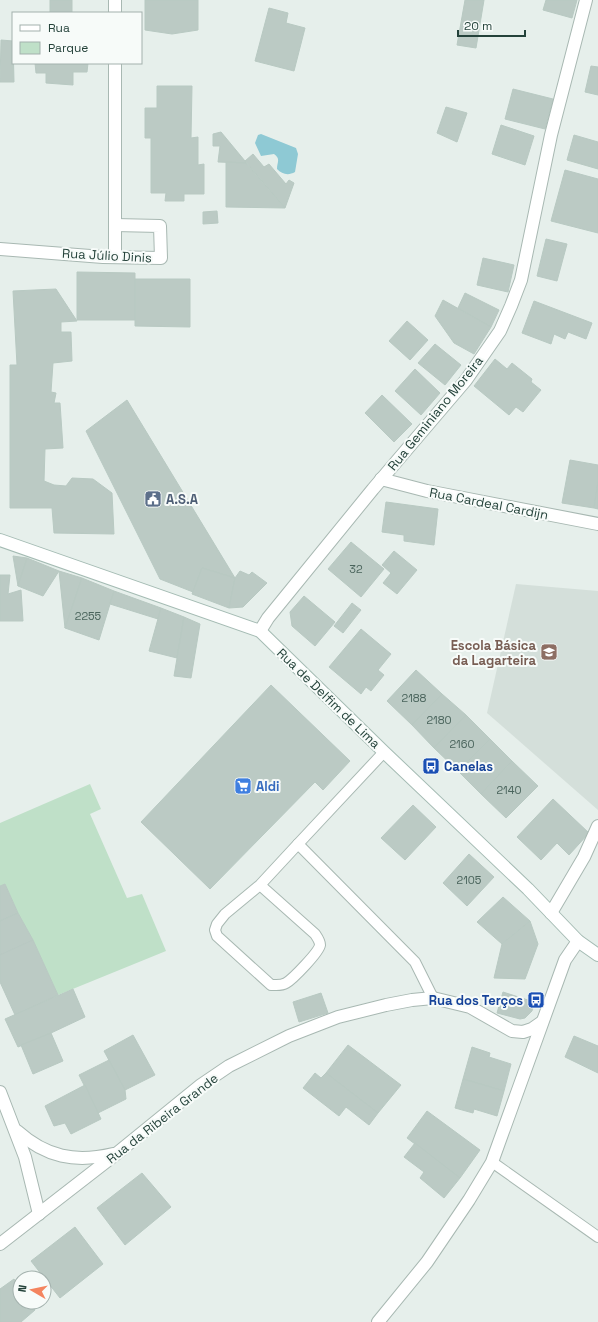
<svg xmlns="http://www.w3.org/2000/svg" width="598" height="1322" font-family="'Space Grotesk',sans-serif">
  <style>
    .built { fill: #d4dfda }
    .green { fill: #bfe0c8 }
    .water { fill: #8ec9d4 }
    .building { fill: #bbcac4; stroke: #b8c9c2 }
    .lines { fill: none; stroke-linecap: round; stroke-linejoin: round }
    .service-casing { stroke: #a8b8b2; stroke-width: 12 }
    .minor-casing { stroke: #a8b8b2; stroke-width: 14 }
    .tertiary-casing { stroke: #a8b8b2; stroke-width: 14 }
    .secondary-casing { stroke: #a4bbb3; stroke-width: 14 }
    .service { stroke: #fff; stroke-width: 10 }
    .minor { stroke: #fff; stroke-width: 12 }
    .tertiary { stroke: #fff; stroke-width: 12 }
    .secondary { stroke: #fff; stroke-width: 12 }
    .labels { text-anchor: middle; stroke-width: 4; stroke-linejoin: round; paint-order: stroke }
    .number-label { font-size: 11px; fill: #4a645c }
    .street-label { font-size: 13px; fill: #24423a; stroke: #f7fbf9 }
    .service-label { font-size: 13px; font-weight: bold; fill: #4e5e75; stroke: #f7fbf9; text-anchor: start }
    .education-label { font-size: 13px; font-weight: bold; fill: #785e54; stroke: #f7fbf9; text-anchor: end }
    .transit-label { font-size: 13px; font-weight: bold; fill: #164399; stroke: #f7fbf9; text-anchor: start }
    .shop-label { font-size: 13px; font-weight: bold; fill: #366cbe; stroke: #f7fbf9; text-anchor: start }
  </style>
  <rect width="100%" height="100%" fill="#e6efeb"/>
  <path class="built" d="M516 584 598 591V810L487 713Z"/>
  <path class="green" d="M90 784 101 809 90 814 127 898 142 894 166 951 58 995 33 940 18 913 5 884 0 886V823Z"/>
  <path class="water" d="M261 134 296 148 298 154 295 172C288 176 282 174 277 169 277 162 281 159 274 154L261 156 255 143 258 135Z"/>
  <g class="building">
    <rect x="50" y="0" width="22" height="13"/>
    <path d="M145 0H198V30L172 34 145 30Z"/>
    <path d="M465 0H484L476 48 457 45Z"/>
    <path d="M546 0H577L572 18 543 10Z"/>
    <path d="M269 8 288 13 286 23 305 28 294 71 255 61Z"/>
    <path d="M1 40 13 41 14 82H0Z"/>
    <path d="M35 63H88L87 72H73V85L46 83V73H36Z"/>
    <path d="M591 66 598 67V95L585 92Z"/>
    <path d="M157 86H192L191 138 198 137V165L204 164V194H184V201H165L166 193H151V138H145V108H157Z"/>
    <path d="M513 89 553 99 545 129 505 119Z"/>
    <path d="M446 107 467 113 457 142 437 133Z"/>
    <path d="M501 125 534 136 525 165 492 154Z"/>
    <path d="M221 132 245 161 246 163 218 162 220 146H213V134Z"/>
    <path d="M574 135 598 142V169L567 160Z"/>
    <path d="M253 154 264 167 269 164 286 184 289 180 294 183 285 208 245 161Z"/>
    <path d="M226 162 246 163 285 208 226 207Z"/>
    <path d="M565 170 598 179V233L551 221Z"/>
    <path d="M217 211 218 223 203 224V212Z"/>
    <path d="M546 239 567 244 557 281 537 276Z"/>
    <path d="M483 258 514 265 508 292 477 285Z"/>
    <path d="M77 272 135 273V320H77Z"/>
    <path d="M135 279H190V327L135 326Z"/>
    <path d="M56 289 77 321 61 322V332H71L72 361 53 363 51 392 56 393 54 403H60L63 448 45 449 44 481 54 485 66 486 72 478 93 479 112 493 114 534 54 533 52 508H10V365H17L13 291Z"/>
    <path d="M465 293 499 310 491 327 458 308Z"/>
    <path d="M443 300 491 327 474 354 454 343 435 316Z"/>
    <path d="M534 301 592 323 586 339 568 332 565 339 554 334 551 344 522 333Z"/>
    <path d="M407 321 428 340 410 360 389 341Z"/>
    <path d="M435 344 461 365 445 385 418 363Z"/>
    <path d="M495 359 507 369 512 363 532 379 531 382 541 390 523 412 516 407 509 415 474 386Z"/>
    <path d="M415 369 440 393 421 415 395 391Z"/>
    <path d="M382 395 412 424 394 442 365 413Z"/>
    <path d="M127 400 235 578 202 568 193 592 160 579 86 431Z"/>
    <path d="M570 460 598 465V482L594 508 562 503Z"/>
    <path d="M598 482V509L594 508Z"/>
    <path d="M386 502 438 509 434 545 404 541V535L382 532Z"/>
    <path d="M351 542 384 569 361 597 328 569Z"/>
    <path d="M394 551 417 570 397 594 383 583 391 573 382 565Z"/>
    <path d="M13 556 27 558 18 586Z"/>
    <path d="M27 558 59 571 43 596 18 586Z"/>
    <path d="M202 568 235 578 229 608 192 594Z"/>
    <path d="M59 571 82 578 65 628Z"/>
    <path d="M240 571 249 575 252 572 267 583 243 607 229 608 235 578Z"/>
    <path d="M0 575H10L8 594 21 590 23 621H0Z"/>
    <path d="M82 578 114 591 99 640 65 628Z"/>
    <path d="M114 591 161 608 158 619 110 604Z"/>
    <path d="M304 596 335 622 315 646 292 626 290 612Z"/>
    <path d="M352 603 361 610 343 633 334 626Z"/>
    <path d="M161 608 184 617 177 658 149 651Z"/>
    <path d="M184 617 200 624 191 678 174 676Z"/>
    <path d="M361 629 391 654 378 670 384 675 371 691 366 687 361 694 329 667Z"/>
    <path d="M416 670 442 694 412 725 387 701Z"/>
    <path d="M271 685 350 761 323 790 315 782 210 889 141 822Z"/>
    <path d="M442 694 466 715 434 748 412 725Z"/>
    <path d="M466 715 490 739 458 771 434 748Z"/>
    <path d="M490 739 512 761 481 794 458 771Z"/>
    <path d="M512 761 538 786 506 818 481 794Z"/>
    <path d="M553 799 589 833 569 855 557 843 541 860 517 837Z"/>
    <path d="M413 805 436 827 405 860 381 838Z"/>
    <path d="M469 854 494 877 467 906 443 883Z"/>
    <path d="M5 884 18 913 0 921V886Z"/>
    <path d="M503 897 530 921 502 944 477 922Z"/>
    <path d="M18 913 33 940 0 955V921Z"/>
    <path d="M530 921 538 944 525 979 494 978 502 944Z"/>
    <path d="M33 940 58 995 15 1015 0 982V955Z"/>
    <path d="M73 989 85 1017 51 1033 18 1047 5 1019Z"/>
    <path d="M503 992 534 1002 532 1011 525 1018 520 1019 497 1013Z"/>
    <path d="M321 993 328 1013 299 1022 293 1002Z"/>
    <path d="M51 1033 63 1061 33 1074 21 1045Z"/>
    <path d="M133 1035 155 1075 125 1090 104 1051Z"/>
    <path d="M574 1036 598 1046V1073L565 1057Z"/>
    <path d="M348 1045 401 1085 378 1113 326 1073Z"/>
    <path d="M472 1047 490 1053 489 1057 511 1064 504 1091 463 1079Z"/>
    <path d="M109 1060 125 1090 126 1099 98 1113 79 1075Z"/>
    <path d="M315 1073 321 1078 326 1073 378 1113 369 1125 346 1107 339 1116 303 1088Z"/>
    <path d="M463 1079 504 1091 497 1116 474 1109 473 1113 455 1108Z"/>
    <path d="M85 1085 101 1119 71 1134 65 1123 54 1126 45 1106Z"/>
    <path d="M427 1111 480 1150 460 1178 407 1138Z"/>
    <path d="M415 1143 460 1178 444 1198 420 1178 424 1172 404 1157Z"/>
    <path d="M142 1173 171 1207 125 1245 97 1208Z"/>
    <path d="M75 1227 103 1264 60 1298 31 1261Z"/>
    <path d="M14 1279 20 1288V1302H30L35 1310 21 1322H0V1289Z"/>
  </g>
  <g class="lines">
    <g class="service-casing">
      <g id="service">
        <path d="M298 844 384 752"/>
        <path d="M260 885 315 934C317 937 320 941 320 945 319 952 293 979 286 983 281 986 277 985 271 985L217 936 215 930 217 924 225 914 260 885 298 844 415 962 433 998"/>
        <path d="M492 1162 598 1237"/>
      </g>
    </g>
    <g class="minor-casing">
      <g id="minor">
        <path d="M115 13V0"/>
        <path d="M115 63V257"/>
        <path d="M0 249 103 257 161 258 160 226 115 225"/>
        <path d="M381 479 427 491 598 524"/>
        <path d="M260 631 268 618 373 489 466 380 500 331 511 306 521 280 551 135 586 0"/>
        <path d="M551 913 584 857 598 826"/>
        <path d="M0 1092 25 1157 39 1214"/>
        <path d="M17 1131C46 1157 75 1163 113 1154"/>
        <path d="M0 1244 116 1154 201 1085 229 1066 289 1036 338 1017 386 1005 412 1000 433 998 470 1007 512 1031 523 1032 532 1029 542 1022"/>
      </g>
    </g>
    <g class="tertiary-casing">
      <path id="tertiary" d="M378 1322 427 1262 469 1200 492 1162 565 960 578 941"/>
    </g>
    <g class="secondary-casing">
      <path id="secondary" d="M0 540 260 631 384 752 528 889 578 941 598 955"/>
    </g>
    <use href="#service" class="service"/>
    <use href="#minor" class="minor"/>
    <use href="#tertiary" class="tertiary"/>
    <use href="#secondary" class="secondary"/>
  </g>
  <defs>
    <g id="civic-square" transform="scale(0.9)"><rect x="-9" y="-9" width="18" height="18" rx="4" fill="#5c6f8a" stroke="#f7fbf9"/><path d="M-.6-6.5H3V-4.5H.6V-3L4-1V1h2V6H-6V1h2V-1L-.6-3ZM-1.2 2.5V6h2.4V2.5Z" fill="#fff"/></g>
    <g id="school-square" transform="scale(0.9)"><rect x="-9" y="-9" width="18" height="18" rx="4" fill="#8d6e63" stroke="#f7fbf9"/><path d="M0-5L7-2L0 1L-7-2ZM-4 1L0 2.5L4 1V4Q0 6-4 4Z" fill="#fff"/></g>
    <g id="bus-square" transform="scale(0.9)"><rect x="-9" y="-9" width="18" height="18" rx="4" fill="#1a4fb4" stroke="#f7fbf9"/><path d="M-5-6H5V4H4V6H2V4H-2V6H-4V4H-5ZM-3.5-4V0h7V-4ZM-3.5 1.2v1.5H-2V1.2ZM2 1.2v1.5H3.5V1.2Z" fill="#fff"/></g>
    <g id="supermarket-square" transform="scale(0.9)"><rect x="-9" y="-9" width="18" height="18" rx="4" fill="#3f7fe0" stroke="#f7fbf9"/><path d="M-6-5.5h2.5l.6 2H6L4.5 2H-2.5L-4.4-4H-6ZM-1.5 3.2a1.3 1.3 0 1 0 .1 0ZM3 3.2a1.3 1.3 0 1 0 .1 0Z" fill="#fff"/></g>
  </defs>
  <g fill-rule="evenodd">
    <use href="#civic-square" x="153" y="499"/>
    <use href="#school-square" x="549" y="652"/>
    <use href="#bus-square" x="431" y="766"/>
    <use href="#supermarket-square" x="243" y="786"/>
    <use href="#bus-square" x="536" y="1000"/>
  </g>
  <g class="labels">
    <g class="number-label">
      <text x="356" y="573">32</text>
      <text x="88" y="620">2255</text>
      <text x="414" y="702">2188</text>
      <text x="439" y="724">2180</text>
      <text x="462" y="748">2160</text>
      <text x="509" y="794">2140</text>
      <text x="469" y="884">2105</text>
    </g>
    <g class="street-label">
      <text transform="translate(107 255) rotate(3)" y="5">Rua Júlio Dinis</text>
      <text transform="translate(435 413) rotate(-51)" y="5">Rua Geminiano Moreira</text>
      <text transform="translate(489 503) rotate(11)" y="5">Rua Cardeal Cardijn</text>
      <text transform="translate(329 698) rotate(44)" y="5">Rua de Delfim de Lima</text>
      <text transform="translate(162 1118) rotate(-38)" y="5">Rua da Ribeira Grande</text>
    </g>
    <g class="service-label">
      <text x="166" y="504">A.S.A</text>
    </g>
    <g class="education-label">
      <text x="536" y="650">Escola Básica<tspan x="536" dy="15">da Lagarteira</tspan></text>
    </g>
    <g class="transit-label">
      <text x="444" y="771">Canelas</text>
      <text x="523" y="1005" text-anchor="end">Rua dos Terços</text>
    </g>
    <g class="shop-label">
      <text x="256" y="791">Aldi</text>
    </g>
  </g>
  <rect x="12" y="12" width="130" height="52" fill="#f7fbf9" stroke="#a3b1ad"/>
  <rect x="20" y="25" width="20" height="6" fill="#ffffff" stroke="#a3b1ad"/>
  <text x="48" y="32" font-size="12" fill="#24423a">Rua</text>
  <rect x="20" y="42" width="20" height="12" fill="#bfe0c8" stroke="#a3b1ad"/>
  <text x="48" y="52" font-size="12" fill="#24423a">Parque</text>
  <g transform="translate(32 1290) rotate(279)"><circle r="19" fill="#f7fbf9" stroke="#a3b1ad"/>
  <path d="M0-3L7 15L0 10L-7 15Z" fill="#f4845f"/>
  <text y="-6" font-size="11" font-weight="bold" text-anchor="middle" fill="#24423a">N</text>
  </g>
  <path d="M458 30v6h67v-6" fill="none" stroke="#24423a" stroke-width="2"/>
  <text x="464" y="30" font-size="12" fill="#24423a" stroke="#f7fbf9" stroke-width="3" paint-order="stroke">20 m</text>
</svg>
